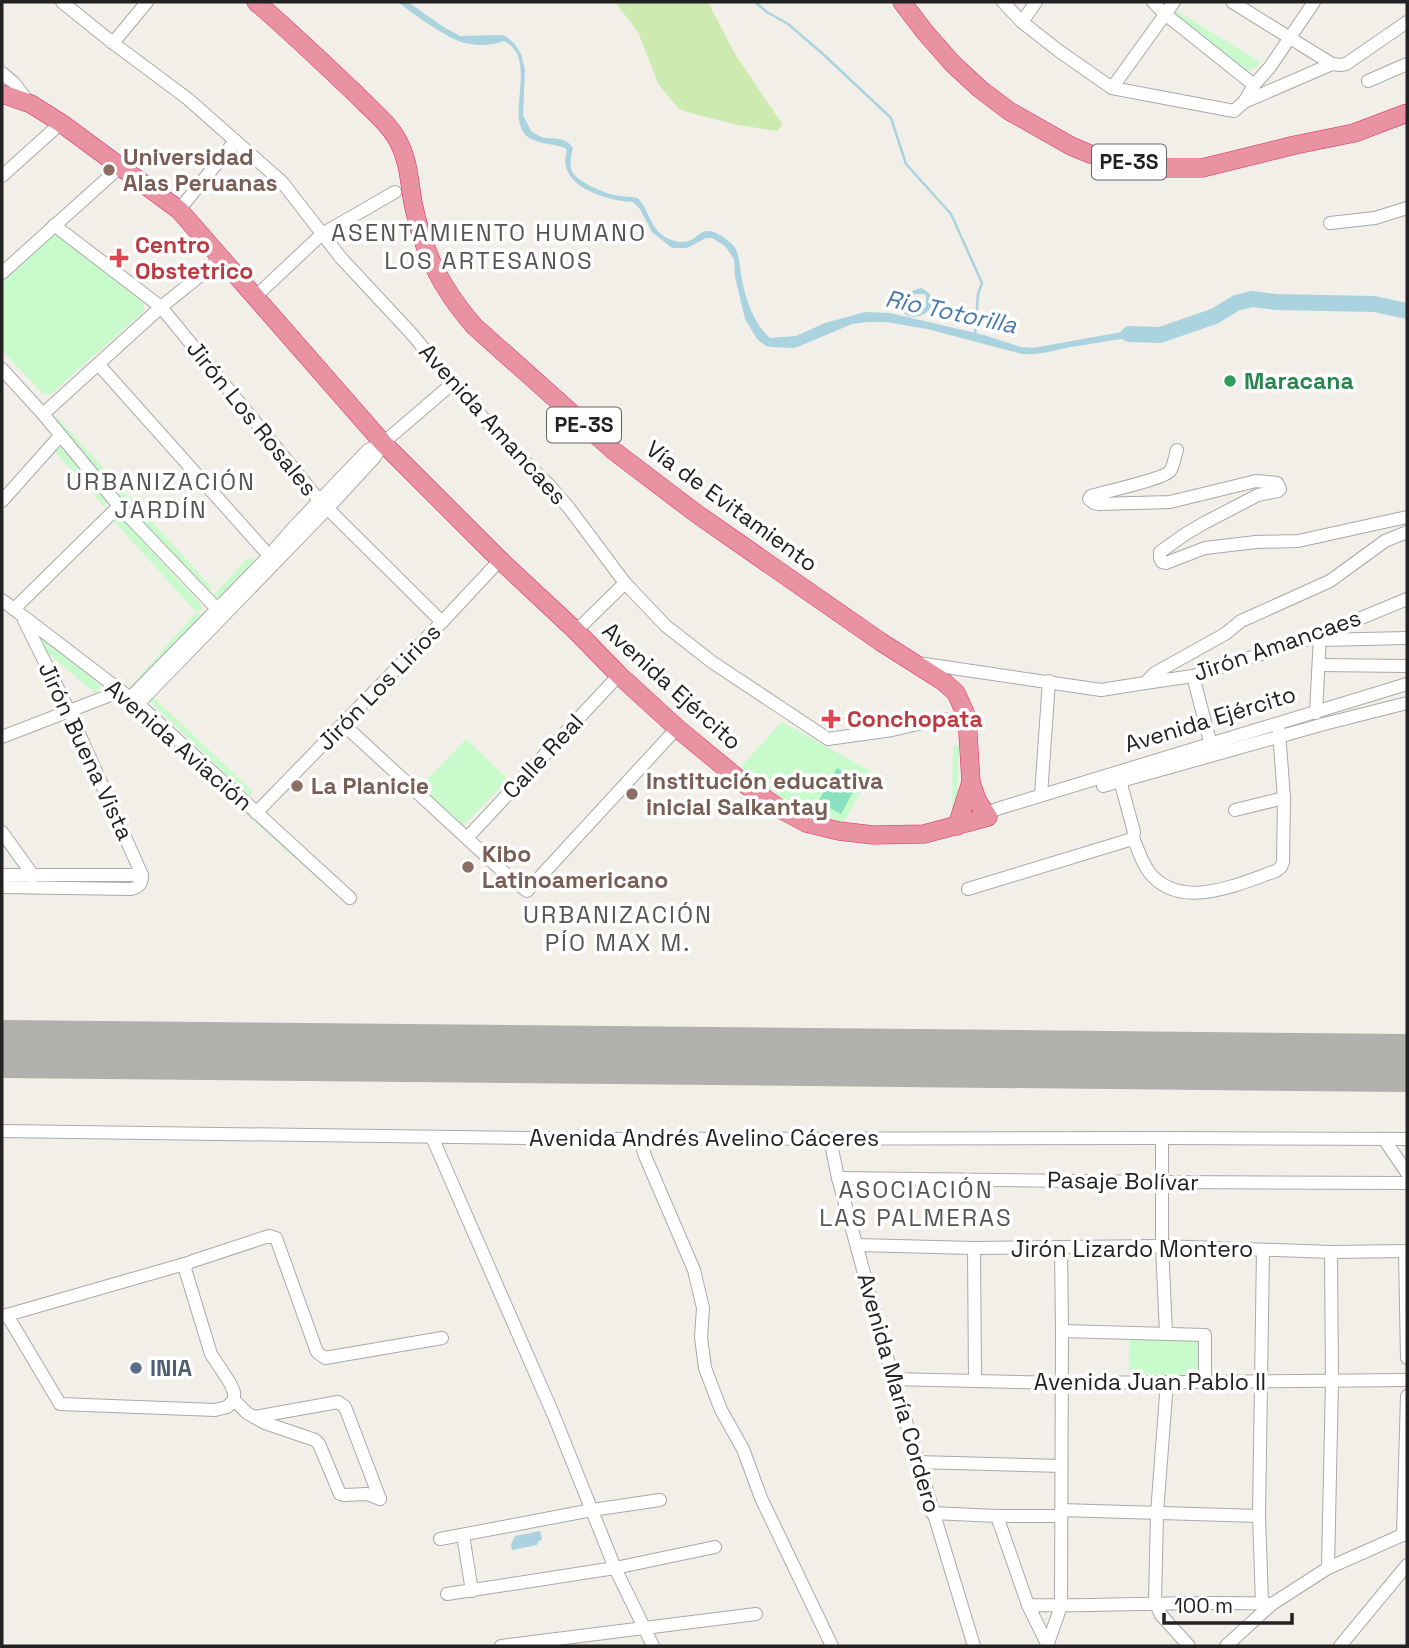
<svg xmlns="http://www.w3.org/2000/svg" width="1409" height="1648" font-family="'Space Grotesk',sans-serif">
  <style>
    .grass { fill: #cdebb0 }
    .park { fill: #c8facc }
    .pitch { fill: #88e0be }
    .water { fill: #aad3df; fill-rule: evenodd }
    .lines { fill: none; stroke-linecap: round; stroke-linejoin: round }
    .stream { stroke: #aad3df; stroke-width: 2.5 }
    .river { stroke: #aad3df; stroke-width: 16 }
    .runway { stroke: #b1b0ac; stroke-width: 58 }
    .minor-casing { stroke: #a9a9a9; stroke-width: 14 }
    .highway-casing { stroke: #dc2a67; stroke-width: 19 }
    .minor { stroke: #fff; stroke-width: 12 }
    .highway { stroke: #e892a2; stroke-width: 18 }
    .education-dot { fill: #8d6e63; stroke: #fff; stroke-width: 2.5 }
    .health-dot { fill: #e0444e; stroke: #fff; stroke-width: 2.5 }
    .leisure-dot { fill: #2e9e5b; stroke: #fff; stroke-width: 2.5 }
    .service-dot { fill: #5c6f8a; stroke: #fff; stroke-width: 2.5 }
    .labels { text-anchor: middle; stroke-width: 7; stroke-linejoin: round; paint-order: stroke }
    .shield { fill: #fff; stroke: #646464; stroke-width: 2 }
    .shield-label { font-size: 21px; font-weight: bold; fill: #222 }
    .education-label { font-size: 23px; font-weight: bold; fill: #785e54; stroke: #fff; text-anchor: start }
    .health-label { font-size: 23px; font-weight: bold; fill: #be3a42; stroke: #fff; text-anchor: start }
    .leisure-label { font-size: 23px; font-weight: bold; fill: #27864d; stroke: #fff; text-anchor: start }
    .street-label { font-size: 23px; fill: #222; stroke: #fff }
    .service-label { font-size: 23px; font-weight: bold; fill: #4e5e75; stroke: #fff; text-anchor: start }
    .neighbourhood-label { font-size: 24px; letter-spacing: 2px; fill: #555; stroke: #fff }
    .water-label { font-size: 24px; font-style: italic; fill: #4a7aab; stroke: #fff }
  </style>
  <rect width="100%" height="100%" fill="#f2efe9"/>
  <path class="grass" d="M615 2H708L735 54 781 122 782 126 777 131 738 125 690 113 678 108 659 85 638 32Z"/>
  <g class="park">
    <path d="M1175 10 1260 62V64C1254 70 1248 71 1240 71L1171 14Z"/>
    <path d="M59 234 144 304V311L51 394H43L2 350V279L52 235Z"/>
    <path d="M56 416 212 588 207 593 50 421Z"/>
    <path d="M60 446 110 501 104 506 54 451Z"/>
    <path d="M119 515 201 605 203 608 201 610 195 611 113 520Z"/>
    <path d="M249 557 254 561 216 602 211 598Z"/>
    <path d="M206 612 132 687 129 688 195 614Z"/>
    <path d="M32 630 102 686 95 693 42 648Z"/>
    <path d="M147 691 253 792 249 796 143 695Z"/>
    <path d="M137 708 341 894 337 896 133 712Z"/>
    <path d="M783 720 782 722 872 772 844 822 806 813 739 769Z"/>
    <path d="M466 739 508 779 461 829 419 788Z"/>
    <path d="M953 746H959L957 807 955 815 952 811Z"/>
    <path d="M1130 1336 1202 1338 1201 1376 1129 1374Z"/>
  </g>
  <path class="pitch" d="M837 768 859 781 841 814 818 802Z"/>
  <g class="water">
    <path d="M398 2H408L442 26 460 36 502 35 507 37 515 44 521 54 525 70 523 115 531 131C536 134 541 138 547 138 559 139 566 138 573 148 571 155 569 164 572 171 576 181 600 191 610 194 619 197 629 196 638 198 648 209 651 227 662 235 671 241 683 245 693 239 697 236 702 231 707 231 715 230 726 239 731 243 740 251 739 263 741 274 745 298 752 321 770 338L796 336 825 323 865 312 890 313 984 335 1021 347 1033 348 1127 331 1148 330 1150 337C1126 337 1102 342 1078 346 1059 348 1042 356 1022 354L927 329 886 322H868L852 324 800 346 793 348 772 347 766 346 757 339 745 319 735 277 734 259 725 246 712 238H706L687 248H672L652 232 640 209 633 202C614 202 576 191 568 172 564 164 565 158 567 150L565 148C554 144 538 144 528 137 503 119 540 59 504 41 493 46 476 46 465 43 451 41 410 12 398 2Z"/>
    <path d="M921 288C927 291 931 293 932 301 932 320 895 325 902 299L912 291ZM916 294H924L926 296V307L919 312 909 311 905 307 907 299Z"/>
    <path d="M540 1531 542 1539 538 1542 537 1545 512 1550 511 1544 515 1536Z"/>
  </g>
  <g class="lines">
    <path class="stream" d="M755 2 767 12 788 24 823 54 891 118 906 164 951 214 982 283 978 294 975 335"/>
    <path class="river" d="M1129 334 1160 335 1215 316 1236 303 1252 299 1276 302 1374 304 1407 311"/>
    <path class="runway" d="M2 1049 1407 1063"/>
    <g class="minor-casing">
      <g id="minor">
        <path d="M62 2 113 43 188 99 282 182 341 258 410 332 475 409 512 449 550 486 569 508 625 583 666 626 712 662 828 739 892 730 926 722 967 717"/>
        <path d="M1003 2 1022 22 1059 51 1112 88 1234 111 1244 102 1254 85 1270 67 1314 2"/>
        <path d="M1153 2 1165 14 1254 85"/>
        <path d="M1232 2 1332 64"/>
        <path d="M1022 22 1036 2"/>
        <path d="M113 43 147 2"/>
        <path d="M2 73 14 83 30 104"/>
        <path d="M1368 81 1407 64"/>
        <path d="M1112 88 1174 2"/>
        <path d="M1244 102 1332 64 1340 65 1346 64 1407 22"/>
        <path d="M2 176 61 123"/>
        <path d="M179 210 235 141"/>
        <path d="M1330 223 1375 218 1407 208"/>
        <path d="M54 225 161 307 319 500 442 622"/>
        <path d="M2 273 121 166"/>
        <path d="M254 298 322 234 395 192"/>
        <path d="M99 365 273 560"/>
        <path d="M2 369 43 414 119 506 221 613"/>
        <path d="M43 414 161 307 222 258"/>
        <path d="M1177 450C1175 455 1174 466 1170 471 1164 479 1104 492 1091 496L1089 499 1094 503 1099 504 1170 502 1256 481 1277 483 1280 489 1278 491 1258 495 1206 522 1187 533 1160 552V558L1162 562 1166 563 1205 548 1256 542 1298 541 1407 517"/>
        <path d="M2 501 60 436"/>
        <path d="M2 600 138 704 350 898"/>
        <path d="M14 609 119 506"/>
        <path d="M576 631 625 583"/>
        <path d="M1320 640 1407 638"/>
        <path d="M918 663 1101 690 1145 683 1155 673 1225 634 1241 621 1330 581 1385 541 1407 532"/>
        <path d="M1319 665 1407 666"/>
        <path d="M1193 676 1211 745"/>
        <path d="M1145 683 1193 676 1320 635 1407 599"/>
        <path d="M130 698 269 556 294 527 368 450 383 443 453 383"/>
        <path d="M138 704 328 508 375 457 382 444"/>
        <path d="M1316 713 1320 635"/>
        <path d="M343 724 510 878 527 891 677 728"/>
        <path d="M2 737 121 691"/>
        <path d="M1103 786 1324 724 1407 703"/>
        <path d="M1041 795 1049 681"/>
        <path d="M1235 810 1284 798"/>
        <path d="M256 813 442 622 500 560"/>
        <path d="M988 817 992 811 1000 808 1407 684"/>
        <path d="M2 832 32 874V878"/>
        <path d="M467 838 619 675"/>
        <path d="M1133 838C1138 849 1142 863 1149 872 1180 912 1238 884 1276 871L1281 867 1283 862 1284 798 1279 731"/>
        <path d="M2 875H142"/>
        <path d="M2 887 131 889C139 887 142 884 142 875L69 711 24 620"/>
        <path d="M968 889 1129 840 1133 838 1134 832 1118 773"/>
        <path d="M2 1131 602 1139 1162 1138 1407 1139"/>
        <path d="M432 1137 554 1416 615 1568 653 1646"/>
        <path d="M1162 1138V1246L1166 1333"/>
        <path d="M640 1139 645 1156 694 1270 703 1308 701 1337 705 1368 721 1410 743 1449 761 1498 832 1646"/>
        <path d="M830 1139 838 1178 893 1379 974 1646"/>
        <path d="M1384 1139 1407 1173"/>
        <path d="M838 1178 1162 1182 1407 1183"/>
        <path d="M857 1245 974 1248 1162 1246 1331 1252 1407 1251"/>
        <path d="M974 1248 975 1381"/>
        <path d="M1405 1251 1407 1358"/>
        <path d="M7 1315 188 1263"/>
        <path d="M2 1317 7 1315 60 1404 215 1410 227 1407 234 1400V1392L230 1383 211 1354 185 1269 188 1263 193 1261 269 1236 276 1238 317 1352 325 1358 442 1338"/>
        <path d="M1062 1331 1205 1335V1381"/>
        <path d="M893 1379 1062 1383 1407 1380"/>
        <path d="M1167 1382 1157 1513 1155 1602 1161 1615 1189 1646"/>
        <path d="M234 1400 247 1413 254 1417 338 1402 345 1407 380 1499"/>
        <path d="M254 1417 265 1423 315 1440 319 1444 340 1494 344 1495 367 1494 380 1499"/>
        <path d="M917 1462 1061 1466"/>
        <path d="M1061 1510 1259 1516"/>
        <path d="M932 1513 997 1516H1061"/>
        <path d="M997 1516 1028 1605 1048 1646"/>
        <path d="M463 1535 472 1591"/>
        <path d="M1403 1535 1407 1396"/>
        <path d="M440 1539 592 1510 660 1500"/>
        <path d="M1328 1568 1332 1381 1331 1252"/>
        <path d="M447 1594 615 1568 715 1547"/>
        <path d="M1262 1603 1259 1516 1263 1250"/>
        <path d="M1028 1605C1109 1607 1190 1600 1272 1604"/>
        <path d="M501 1646 756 1614"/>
        <path d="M1047 1646 1061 1606 1062 1331 1061 1247"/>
        <path d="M1226 1646 1272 1604 1328 1568 1407 1533"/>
        <path d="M1340 1646 1407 1565"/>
      </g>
    </g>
    <g class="highway-casing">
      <g id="highway">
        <path d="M902 2 924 31 952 63 980 89 1009 111 1071 146 1090 154 1112 159 1168 168H1202L1295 145 1354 133 1407 113"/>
        <path d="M2 94 31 104 61 123 179 210 383 443 500 560 576 631 619 675 677 728 746 785 780 809 806 823 839 831 873 835 924 834 988 817 977 800 971 782 967 717 956 693 944 682 881 642 697 514 614 451 474 326C441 288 423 252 413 203 409 181 409 161 398 141 388 122 369 108 355 93 322 62 290 31 256 2"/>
        <path d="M957 826 971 782"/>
      </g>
    </g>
    <use href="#minor" class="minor"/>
    <use href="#highway" class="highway"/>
  </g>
  <g class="education-dot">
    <circle cx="109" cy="170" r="7"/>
    <circle cx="297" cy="786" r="7"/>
    <circle cx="632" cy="794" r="7"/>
    <circle cx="468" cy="867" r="7"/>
  </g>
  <g class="health-dot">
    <path d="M115.5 247.5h7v7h7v7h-7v7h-7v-7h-7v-7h7z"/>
    <path d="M827.5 708.5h7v7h7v7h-7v7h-7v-7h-7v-7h7z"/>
  </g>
  <circle class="leisure-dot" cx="1230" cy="381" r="7"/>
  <circle class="service-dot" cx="136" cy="1368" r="7"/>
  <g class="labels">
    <g class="shield">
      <rect x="1092" y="144.5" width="74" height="35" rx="5"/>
      <rect x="547" y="407.5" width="74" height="35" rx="5"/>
    </g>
    <g class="shield-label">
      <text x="1129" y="169">PE-3S</text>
      <text x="584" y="432">PE-3S</text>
    </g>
    <g class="education-label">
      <text x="123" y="165">Universidad<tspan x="123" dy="26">Alas Peruanas</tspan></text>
      <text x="646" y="789">Institución educativa<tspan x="646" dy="26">inicial Salkantay</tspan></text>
      <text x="311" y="794">La Planicie</text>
      <text x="482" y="862">Kibo<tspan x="482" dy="26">Latinoamericano</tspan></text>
    </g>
    <g class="health-label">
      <text x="135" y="253">Centro<tspan x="135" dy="26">Obstetrico</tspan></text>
      <text x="847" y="727">Conchopata</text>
    </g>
    <g class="leisure-label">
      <text x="1244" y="389">Maracana</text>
    </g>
    <g class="street-label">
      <text transform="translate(252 418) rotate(51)" y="8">Jirón Los Rosales</text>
      <text transform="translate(493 424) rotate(48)" y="8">Avenida Amancaes</text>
      <text transform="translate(732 506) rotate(36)" y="8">Vía de Evitamiento</text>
      <text transform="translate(1277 645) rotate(-19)" y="8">Jirón Amancaes</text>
      <text transform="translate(672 686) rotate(42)" y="8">Avenida Ejército</text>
      <text transform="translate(379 687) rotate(-46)" y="8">Jirón Los Lirios</text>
      <text transform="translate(1210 719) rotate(-17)" y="8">Avenida Ejército</text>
      <text transform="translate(179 745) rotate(41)" y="8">Avenida Aviación</text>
      <text transform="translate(86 751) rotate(65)" y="8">Jirón Buena Vista</text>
      <text transform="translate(543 756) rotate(-47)" y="8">Calle Real</text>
      <text x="704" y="1146">Avenida Andrés Avelino Cáceres</text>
      <text transform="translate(1123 1181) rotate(1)" y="8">Pasaje Bolívar</text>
      <text x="1132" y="1257">Jirón Lizardo Montero</text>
      <text x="1150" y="1390">Avenida Juan Pablo II</text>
      <text transform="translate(899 1393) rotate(74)" y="8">Avenida María Cordero</text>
    </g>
    <g class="service-label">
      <text x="150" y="1376">INIA</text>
    </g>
    <g class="neighbourhood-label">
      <text x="489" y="241">ASENTAMIENTO HUMANO<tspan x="489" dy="28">LOS ARTESANOS</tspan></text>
      <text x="161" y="490">URBANIZACIÓN<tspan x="161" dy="28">JARDÍN</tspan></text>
      <text x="618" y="923">URBANIZACIÓN<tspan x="618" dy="28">PÍO MAX M.</tspan></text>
      <text x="916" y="1198">ASOCIACIÓN<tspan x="916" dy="28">LAS PALMERAS</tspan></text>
    </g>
    <g class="water-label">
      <text transform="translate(951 312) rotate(12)" y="8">Rio Totorilla</text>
    </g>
  </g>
  <rect width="1409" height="1648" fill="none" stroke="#222222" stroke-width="7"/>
  <path d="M1164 1613v10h128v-10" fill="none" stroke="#222222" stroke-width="3.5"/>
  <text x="1174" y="1613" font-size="21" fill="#222222" stroke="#ffffff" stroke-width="5" paint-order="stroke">100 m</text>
</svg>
